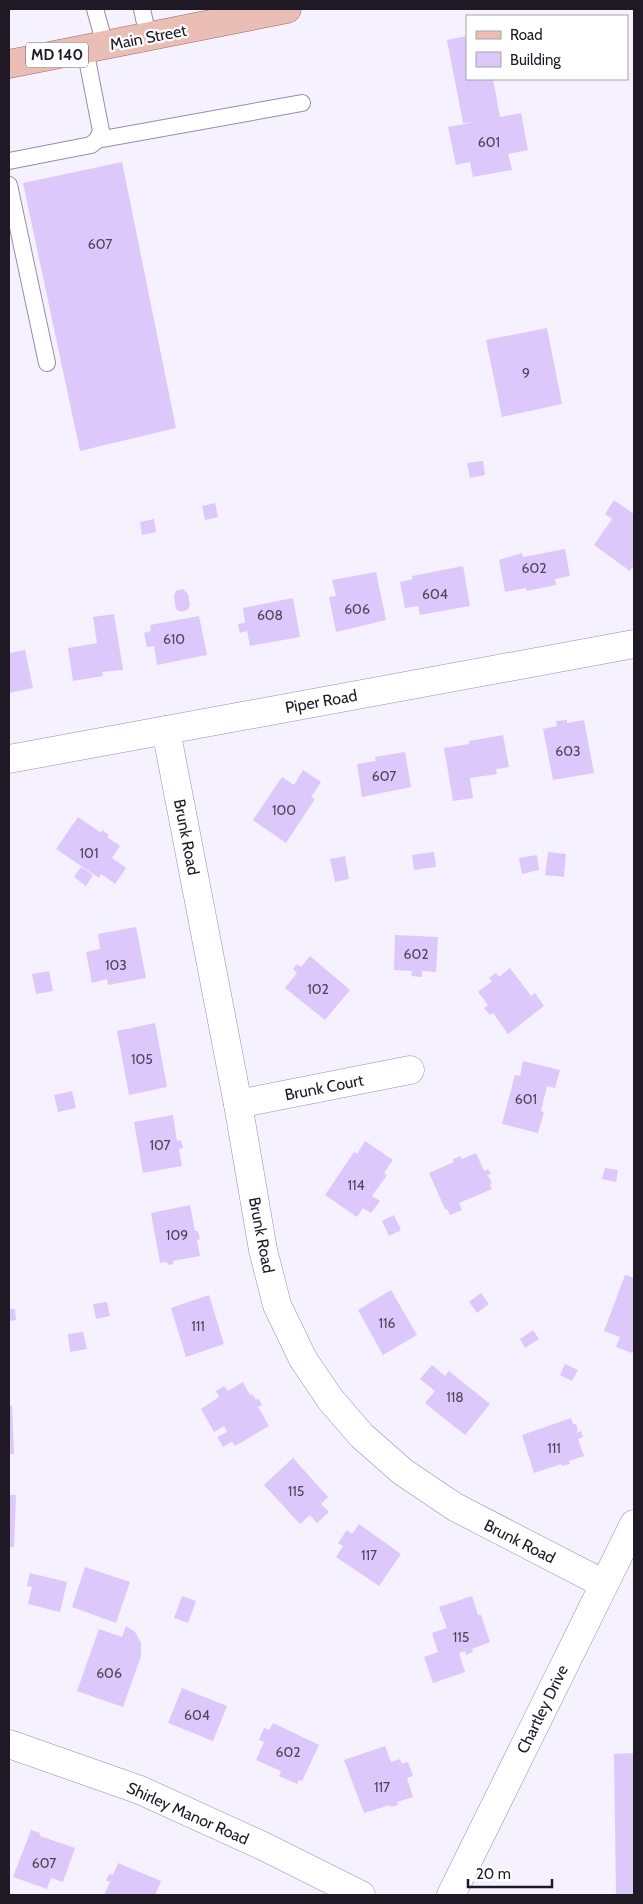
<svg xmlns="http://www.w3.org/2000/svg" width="643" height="1904" font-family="Cabin,sans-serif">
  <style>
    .building { fill: #dcc8fa }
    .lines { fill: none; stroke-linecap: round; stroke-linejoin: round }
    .service-casing { stroke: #988cab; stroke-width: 18 }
    .minor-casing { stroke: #988cab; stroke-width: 29 }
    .tertiary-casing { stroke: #988cab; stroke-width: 29 }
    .primary-casing { stroke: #9a6863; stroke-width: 29 }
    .service { stroke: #fff; stroke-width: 16 }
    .minor { stroke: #fff; stroke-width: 28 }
    .tertiary { stroke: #fff; stroke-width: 28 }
    .primary { stroke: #ebbeb5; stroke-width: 28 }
    .labels { text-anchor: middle; stroke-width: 4.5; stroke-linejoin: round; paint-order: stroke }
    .number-label { font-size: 14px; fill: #4e455a }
    .shield { fill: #fff; stroke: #625e66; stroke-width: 1 }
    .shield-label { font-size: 15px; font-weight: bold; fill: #1e1925 }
    .street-label { font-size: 16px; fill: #1e1925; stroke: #fff }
  </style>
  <rect width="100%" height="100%" fill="#f6f1ff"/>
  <g class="building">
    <path d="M467 36V79H493L500 117 521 113 528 150 508 154 512 170 473 177 470 162 456 165 448 127 475 122 463 123 447 40Z"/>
    <path d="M122 162 176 428 80 451 23 183Z"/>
    <path d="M547 328 562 404 502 417 486 340Z"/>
    <path d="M483 461 485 475 470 478 467 463Z"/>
    <path d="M614 500 634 514V565L630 571 594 545 612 519 605 514Z"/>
    <path d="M215 503 218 517 205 520 202 506Z"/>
    <path d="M154 519 156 532 142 535 140 522Z"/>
    <path d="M565 549 570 576 555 579 556 585 527 591 526 588 505 592 499 560 522 553 523 557Z"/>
    <path d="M463 566 470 606 420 615 418 606 405 608 400 582 413 579 412 576Z"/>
    <path d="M376 572 386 620 336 632 329 597 336 596 332 580Z"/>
    <path d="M183 589 188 594 190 606 187 610 181 612 176 609 174 596 176 591Z"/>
    <path d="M293 598 300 637 250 646 247 631 240 633 238 624 245 623 243 608Z"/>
    <path d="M114 614 123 670 102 672 103 676 73 681 68 648 97 643 93 617Z"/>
    <path d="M199 616 207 655 157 665 154 646 147 647 144 633 151 631 150 625Z"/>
    <path d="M25 650 33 688 9 693V653Z"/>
    <path d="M567 720V723L584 720 594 773 553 780 543 729 557 726 556 721Z"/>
    <path d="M503 735 509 767 496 769 497 774 470 778 473 798 453 801 444 748 469 744V741Z"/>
    <path d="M405 752 411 787 362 797 357 764 376 761 375 757Z"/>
    <path d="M303 770 321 782 311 797 315 799 286 843 253 820 282 777 294 785Z"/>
    <path d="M78 817 101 833 102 830 109 835 107 837 120 846 112 858 126 868 115 884 101 874 99 878 56 849Z"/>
    <path d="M434 852 436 867 414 870 412 855Z"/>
    <path d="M548 852 566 854 564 877 545 875Z"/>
    <path d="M537 855 539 870 522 874 519 858Z"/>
    <path d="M345 856 349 879 335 882 330 859Z"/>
    <path d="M81 867 93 875 86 886 74 877Z"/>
    <path d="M136 927 146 978 108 985 107 979 92 983 86 952 100 949 98 934Z"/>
    <path d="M395 935 438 937 436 972 422 971V977L411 976 412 971 394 970Z"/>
    <path d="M310 956 350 990 325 1020 285 988 297 973 293 969 297 964 301 967Z"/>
    <path d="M510 968 531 996 535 993 544 1006 508 1034 493 1013 490 1015 484 1008 488 1005 478 992 492 981 489 978 496 973 499 977Z"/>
    <path d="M49 971 53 991 36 994 32 974Z"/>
    <path d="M155 1023 167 1087 129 1095 117 1031Z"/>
    <path d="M523 1061 560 1070 555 1088 547 1086 541 1111 544 1112 538 1133 502 1124 515 1075 520 1076Z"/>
    <path d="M72 1091 76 1108 58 1112 54 1095Z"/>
    <path d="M173 1115 177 1141 181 1140 183 1148 179 1149 182 1166 143 1173 134 1122Z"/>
    <path d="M365 1141 393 1160 384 1173 387 1175 372 1196 380 1201 371 1213 363 1208 357 1217 325 1195 354 1152 357 1154Z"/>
    <path d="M476 1153 484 1171 488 1169 491 1174 486 1176 489 1177 492 1183 490 1184 492 1189 459 1203 462 1210 450 1215 447 1209H445L429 1173 454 1162 452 1160 460 1156 462 1159Z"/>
    <path d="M605 1168 618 1170 616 1182 602 1179Z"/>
    <path d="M190 1205 195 1231H198L200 1239 197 1240 200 1256 173 1261V1264L168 1265 167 1262 160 1263 151 1213Z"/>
    <path d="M394 1215 401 1230 389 1236 382 1221Z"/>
    <path d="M625 1275 634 1278V1348L632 1353 616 1347 620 1337 604 1331Z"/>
    <path d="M391 1290 417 1335 383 1355 358 1310Z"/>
    <path d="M481 1293 489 1304 477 1313 469 1302Z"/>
    <path d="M209 1295 224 1344 186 1357 171 1308Z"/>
    <path d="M107 1302 110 1316 96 1319 93 1304Z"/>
    <path d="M9 1309H15L16 1320 9 1321Z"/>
    <path d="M533 1330 539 1339 525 1348 520 1339Z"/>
    <path d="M83 1332 87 1349 70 1352 68 1334Z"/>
    <path d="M565 1364 578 1370 572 1381 560 1375Z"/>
    <path d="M432 1365 445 1376 449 1371 490 1404 465 1435 425 1403 435 1391 420 1379Z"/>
    <path d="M243 1382 250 1395 252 1394 256 1400 258 1398 262 1405 258 1407 269 1426 235 1446 232 1442 223 1447 217 1437 227 1432 224 1426 214 1432 201 1409 219 1397 216 1391 224 1386 228 1391Z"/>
    <path d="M12 1405 14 1454H9V1406Z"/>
    <path d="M571 1418 573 1424H576L578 1430 576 1433 581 1431 583 1437 578 1439 584 1456 569 1461 570 1464 562 1466 561 1464 534 1473 522 1435Z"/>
    <path d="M293 1458 328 1497 321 1504 329 1512 317 1523 310 1515 300 1524 264 1485Z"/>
    <path d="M9 1495H16L14 1547H9Z"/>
    <path d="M359 1524 401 1554 379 1586 336 1557 343 1546 338 1543 347 1530 352 1534Z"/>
    <path d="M85 1567 130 1582 116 1623 72 1607Z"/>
    <path d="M30 1573 67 1582 60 1612 28 1604 32 1587 27 1586Z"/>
    <path d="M182 1596 196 1601 188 1623 174 1618Z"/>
    <path d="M472 1596 478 1615H481L490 1642 472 1649 473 1652 466 1655 465 1651 459 1653 465 1672 433 1683 424 1657 438 1652 432 1633 447 1628 439 1607Z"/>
    <path d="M126 1626 135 1632 141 1643V1656L123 1707 77 1691 99 1629 122 1637Z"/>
    <path d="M182 1688 227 1706 213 1741 168 1723Z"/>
    <path d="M273 1723 319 1745 302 1781 299 1780 297 1784 279 1776 281 1771 256 1760 264 1742 259 1740 264 1728 269 1730Z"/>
    <path d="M385 1746 391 1762 400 1759 402 1764 408 1762 413 1776 407 1778 413 1797 397 1802 398 1805 391 1807 390 1805 364 1813 344 1760Z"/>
    <path d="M634 1753V1895H616L614 1754Z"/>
    <path d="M31 1830 40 1833V1836L75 1848 63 1882 51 1878 47 1889 13 1877Z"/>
    <path d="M118 1863 161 1881 155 1895H104L110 1882 106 1880 109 1874 113 1875Z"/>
  </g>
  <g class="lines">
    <g class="service-casing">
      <g id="service">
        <path d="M95 9 105 45"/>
        <path d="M142 9 148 37"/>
        <path d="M97 140 302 103"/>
        <path d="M9 161 91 145 97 140 101 131 85 49"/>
        <path d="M9 185 47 363"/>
      </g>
    </g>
    <g class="minor-casing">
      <g id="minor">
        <path d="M166 730 238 1104 263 1250 277 1305 303 1359 330 1399 362 1436 403 1472 455 1507 604 1584"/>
        <path d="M9 759 634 644"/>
        <path d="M238 1104 410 1070"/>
      </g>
    </g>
    <g class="tertiary-casing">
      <g id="tertiary">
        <path d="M9 1744 140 1790 263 1846 361 1895"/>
        <path d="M451 1895 634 1524"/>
      </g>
    </g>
    <g class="primary-casing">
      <path id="primary" d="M9 64 287 9"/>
    </g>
    <use href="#service" class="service"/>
    <use href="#minor" class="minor"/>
    <use href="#tertiary" class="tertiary"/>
    <use href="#primary" class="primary"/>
  </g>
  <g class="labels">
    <g class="number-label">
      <text x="489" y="147">601</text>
      <text x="100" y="249">607</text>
      <text x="526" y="378">9</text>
      <text x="534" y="573">602</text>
      <text x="435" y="599">604</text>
      <text x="357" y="614">606</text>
      <text x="270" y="620">608</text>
      <text x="174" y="644">610</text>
      <text x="568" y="756">603</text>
      <text x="384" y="781">607</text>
      <text x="284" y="815">100</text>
      <text x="89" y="858">101</text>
      <text x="416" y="959">602</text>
      <text x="116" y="970">103</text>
      <text x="318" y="994">102</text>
      <text x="142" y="1064">105</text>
      <text x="526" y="1104">601</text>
      <text x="160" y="1150">107</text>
      <text x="356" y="1190">114</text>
      <text x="177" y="1240">109</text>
      <text x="387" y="1328">116</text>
      <text x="198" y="1331">111</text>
      <text x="455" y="1402">118</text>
      <text x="554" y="1453">111</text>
      <text x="296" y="1496">115</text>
      <text x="369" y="1560">117</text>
      <text x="461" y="1642">115</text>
      <text x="109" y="1678">606</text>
      <text x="197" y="1720">604</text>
      <text x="288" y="1757">602</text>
      <text x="382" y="1792">117</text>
      <text x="44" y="1868">607</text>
    </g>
    <rect class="shield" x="26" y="42.5" width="62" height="25" rx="4"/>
    <g class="shield-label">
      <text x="57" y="60">MD 140</text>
    </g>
    <g class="street-label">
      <text transform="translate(148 37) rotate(-11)" y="6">Main Street</text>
      <text transform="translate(321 701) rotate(-10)" y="6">Piper Road</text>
      <text transform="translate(187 837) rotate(79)" y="6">Brunk Road</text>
      <text transform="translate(324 1087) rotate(-11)" y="6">Brunk Court</text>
      <text transform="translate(262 1235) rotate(79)" y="6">Brunk Road</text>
      <text transform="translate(520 1541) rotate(27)" y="6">Brunk Road</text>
      <text transform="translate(542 1709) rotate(-64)" y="6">Chartley Drive</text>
      <text transform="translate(188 1813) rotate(24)" y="6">Shirley Manor Road</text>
    </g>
  </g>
  <rect width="643" height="1904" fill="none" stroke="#1e1925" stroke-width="20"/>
  <rect x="466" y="15" width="162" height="65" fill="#ffffff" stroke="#a5a3a8"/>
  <rect x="476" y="31" width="25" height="8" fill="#ebbeb5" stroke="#a5a3a8"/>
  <text x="510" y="40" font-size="15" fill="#1e1925">Road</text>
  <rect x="476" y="52" width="25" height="15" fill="#dcc8fa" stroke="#a5a3a8"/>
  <text x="510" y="65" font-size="15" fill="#1e1925">Building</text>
  <path d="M468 1879v8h84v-8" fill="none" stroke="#1e1925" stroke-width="2.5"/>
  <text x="476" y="1879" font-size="15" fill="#1e1925" stroke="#ffffff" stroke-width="4" paint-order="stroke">20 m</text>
</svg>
